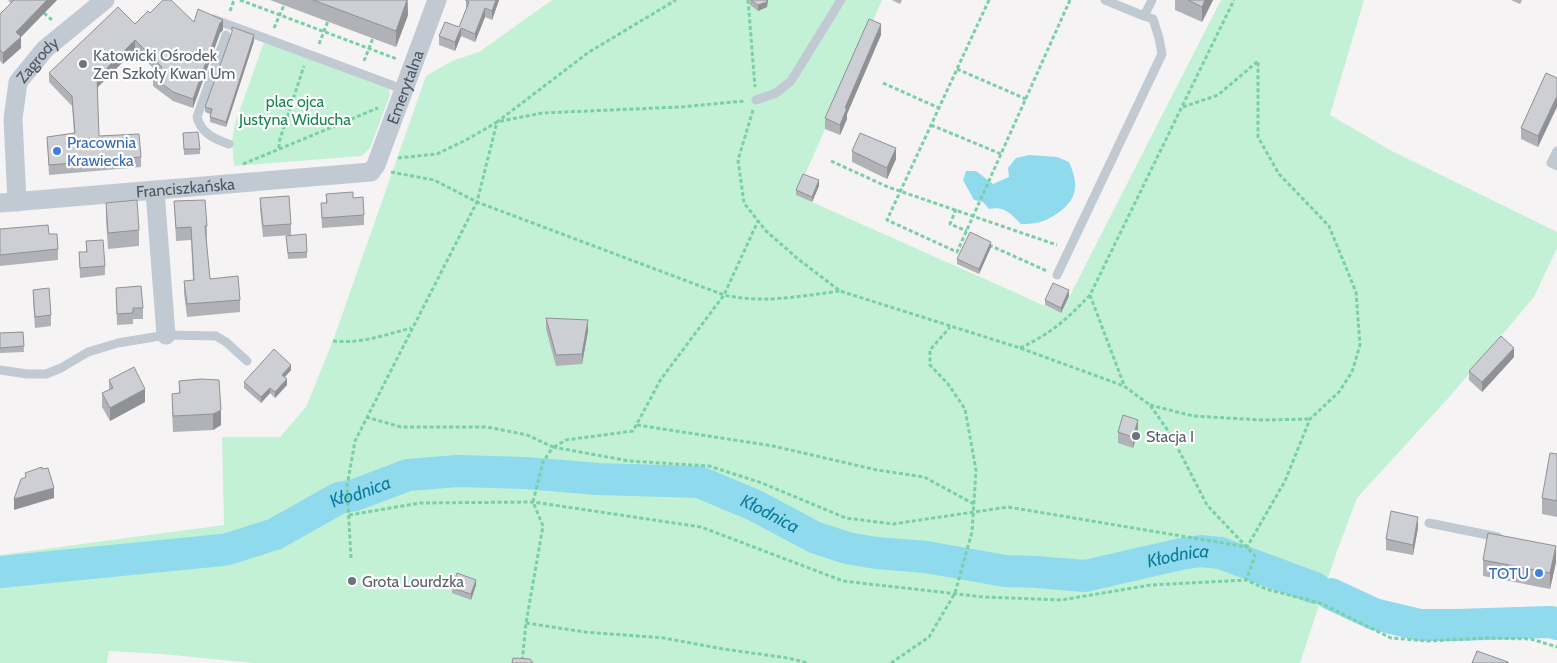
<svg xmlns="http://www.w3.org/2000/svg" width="1557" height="663" font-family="Cabin,sans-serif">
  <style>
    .green { fill: #c3f1d5 }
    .water { fill: #90daee }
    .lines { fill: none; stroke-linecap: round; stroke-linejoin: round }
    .river { stroke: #90daee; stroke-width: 32 }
    .path { stroke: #7ad0a6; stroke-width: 3; stroke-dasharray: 4 2.5; stroke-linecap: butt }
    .lane { stroke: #c1cad2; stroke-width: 9 }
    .street { stroke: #c1cad2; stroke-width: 19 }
    .wall { fill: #b0b2b7 }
    .shaded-wall { fill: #909195 }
    .building { fill: #cdcfd5; stroke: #909195 }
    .worship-dot { fill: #6b7280; stroke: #fff; stroke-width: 2 }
    .shop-dot { fill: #3f7fe0; stroke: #fff; stroke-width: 2 }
    .labels { text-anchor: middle; stroke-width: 4.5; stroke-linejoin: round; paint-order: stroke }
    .worship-label { font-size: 16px; fill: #5b616d; stroke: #fff; text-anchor: start }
    .street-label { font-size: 16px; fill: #4a5661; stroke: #fff }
    .park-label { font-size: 16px; fill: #17864f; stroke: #fff }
    .shop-label { font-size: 16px; fill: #366cbe; stroke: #fff; text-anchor: start }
    .water-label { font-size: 18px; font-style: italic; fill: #0c7c9b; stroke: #fff }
  </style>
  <rect width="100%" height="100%" fill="#f5f3f3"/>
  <g class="green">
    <path d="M552 0H882L796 195 1061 313 1221 0H1364L1330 115 1390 150 1557 232V248L1534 297 1451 395 1357 498 1336 554 1300 663H253L163 654 109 651 107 663H0V555L224 525 222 437H280L306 407 334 338 426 76 452 61 479 52Z"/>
    <path d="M264 42 389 89 390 95 370 148 362 156 234 166 232 141 235 124Z"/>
  </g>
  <path class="water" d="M1029 155 1057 157 1069 162C1079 185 1078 198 1058 213 1045 222 1036 224 1021 224 1010 214 1006 206 989 209L983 202 974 200 963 180 966 171H976L993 184 1009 177 1008 168 1016 158Z"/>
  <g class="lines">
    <g class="river">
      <path id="s1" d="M228 549 275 534 339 498 355 495 408 475 457 471 526 473 598 479 699 482 754 505 814 537 847 548 876 553 926 557 1005 571 1036 572 1085 576 1181 554 1201 551 1220 553 1315 588"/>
      <path d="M0 572 222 550"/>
      <path d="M1331 594 1374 614 1420 625H1456L1551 622 1557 624"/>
    </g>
    <g class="path">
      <path d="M240 0 397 59"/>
      <path d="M748 0 755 87"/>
      <path d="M989 0 887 220 957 252 1070 0"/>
      <path d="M230 11 234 0"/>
      <path d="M44 13 52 20"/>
      <path d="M274 28 284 5"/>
      <path d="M319 44 328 21"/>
      <path d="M364 61 373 38"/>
      <path d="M957 69 1026 99"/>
      <path d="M883 83 939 108"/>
      <path d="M1183 107 1218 95 1258 61"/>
      <path d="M753 110 738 160 744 203 766 231 798 259 840 291 1020 348 1124 386 1150 405 1171 435 1207 505 1255 556 1246 580 1266 589 1320 603 1391 638 1428 641 1487 638 1531 639 1557 647"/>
      <path d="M931 125 1001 154"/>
      <path d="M279 148V142L304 66"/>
      <path d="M398 158 437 154 468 139 497 122 542 113 680 107 745 101"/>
      <path d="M831 161 888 187 1057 245"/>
      <path d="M243 164 378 108"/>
      <path d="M391 172 434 180 477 202 724 295C763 304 801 296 840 291"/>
      <path d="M956 209 950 224 967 231"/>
      <path d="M989 245 1047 271"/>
      <path d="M1090 295 1124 385"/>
      <path d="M333 341C360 344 385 335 411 328"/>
      <path d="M1020 348C1052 333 1067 319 1090 295L1234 0"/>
      <path d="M1150 405 1193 416 1262 420 1310 419"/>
      <path d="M366 417 401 427H487L527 435 553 447 543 462 533 502 543 526 526 623 522 663"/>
      <path d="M637 425 773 446 877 470 924 477 974 504"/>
      <path d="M553 447 629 461 709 466 762 483 846 518 893 524 1008 507 1247 547 1285 481 1310 419 1339 392 1352 372 1360 345 1356 292 1329 226 1279 174 1258 137V61"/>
      <path d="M554 447 566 440 633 431 661 379 724 295 758 221"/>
      <path d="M349 515 420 503 533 502 701 527 843 581 984 597 1061 600 1151 585 1246 580"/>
      <path d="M351 558 347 486 355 441 477 202 497 122 589 52 676 0"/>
      <path d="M526 623 585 632 664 638 723 649 788 658 808 663"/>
      <path d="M891 663 929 637 955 593 972 532 976 470 965 409 948 384 930 365V350L950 327"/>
    </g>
    <g class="lane">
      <path d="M1105 0 1144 16 1152 0"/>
      <path d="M213 19 405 90"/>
      <path d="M226 35 197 117C201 133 214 139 229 144"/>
      <path d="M756 100 776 93 791 81 841 0"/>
      <path d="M1557 151 1551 163 1557 166"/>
      <path d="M1057 275 1162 54 1159 38 1153 19 1144 16"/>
      <path d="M0 370 27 374H46L61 368 88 352 118 343 166 335 216 336 226 342 247 361"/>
      <path d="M1429 523 1498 537"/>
    </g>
    <g class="street">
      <path d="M155 191 166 335"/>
      <path id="s2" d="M17 202 13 119 18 82 45 49 105 0"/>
      <path id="s3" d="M0 203 371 172 376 165 437 0"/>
    </g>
  </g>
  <g class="wall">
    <path d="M8 0H57L21 37V48L3 64 0 61V14L11 3Z"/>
    <path d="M270 0H408V15L396 47Z"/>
    <path d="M499 0 492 20 485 17 475 42 461 36 455 51 439 45V36L459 27 466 10V1Z"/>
    <path d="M750 0H768L767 7 758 11 750 5Z"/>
    <path d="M892 0H902L900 4Z"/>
    <path d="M1175 0H1213L1202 22 1175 10Z"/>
    <path d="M1511 0H1522L1520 4Z"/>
    <path d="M150 13 194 22 223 30 220 33 193 108 173 101 153 86V77L157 72 135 50 97 87 99 136 141 157V167L49 175 47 137 74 133 72 106 49 82V73L135 24Z"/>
    <path d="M881 35 847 114V119L840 135 825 129V118Z"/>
    <path d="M254 41 226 127 210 122V114L205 112V107Z"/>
    <path d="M1546 73 1538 147 1521 139V128Z"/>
    <path d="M183 133 200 149V154L184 155Z"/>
    <path d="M852 151 896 159 887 179 852 162Z"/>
    <path d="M819 186 812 202 796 195V190Z"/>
    <path d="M326 194 353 198 364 215V225L322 228 321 203H326Z"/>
    <path d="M260 198 291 224V235L263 237 260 209Z"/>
    <path d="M174 201 207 226V239H206L210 279 240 300V312L187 317 184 293V281L193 280 191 240 176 241Z"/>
    <path d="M106 203 139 230V246L108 249 106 219Z"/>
    <path d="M0 229 49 234 58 249V260L0 266Z"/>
    <path d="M286 236 307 252V258L288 259Z"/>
    <path d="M86 241 105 266V275L80 278 79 252H86Z"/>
    <path d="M991 247 979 274 957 264V259Z"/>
    <path d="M116 288 143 308V319H133V324L117 325Z"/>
    <path d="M33 290 51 315V326L35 328 33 300Z"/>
    <path d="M1069 296 1061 313 1045 305V300Z"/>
    <path d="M546 318 588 331 582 364 556 366 546 329Z"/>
    <path d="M23 332 24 352 0 353V333Z"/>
    <path d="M1514 357 1482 392 1469 380V371Z"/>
    <path d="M291 370 285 377 287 385 275 398 270 393 261 403 244 388V382Z"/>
    <path d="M201 379 221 425 213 430 173 432 172 410V394L179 393V381Z"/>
    <path d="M109 380 145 402 110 421 102 407V393L109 390Z"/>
    <path d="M1138 431 1133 448 1118 443V432Z"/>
    <path d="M1557 454V517L1542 514V498Z"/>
    <path d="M1418 528 1413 555 1386 550V539Z"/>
    <path d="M1483 560 1556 562 1550 589 1483 576Z"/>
    <path d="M476 585 471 600 452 593V588Z"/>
  </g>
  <g class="shaded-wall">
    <path d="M47 0H57L21 37V48L3 64V53L16 32Z"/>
    <path d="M407 0 408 15 396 47V31Z"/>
    <path d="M496 0H499L492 20V11Z"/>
    <path d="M767 0H768L767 7 758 11V5Z"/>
    <path d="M1205 0H1213L1202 22V7Z"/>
    <path d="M485 8V17L475 42V34Z"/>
    <path d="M223 20V30L220 33 193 108V99L220 23Z"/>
    <path d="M881 24V35L847 114V119L840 135V125L845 108Z"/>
    <path d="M461 28V36L455 51V42Z"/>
    <path d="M254 35V41L226 127V122Z"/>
    <path d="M135 40V50L97 88V78Z"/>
    <path d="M1557 96V107L1538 147V136Z"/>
    <path d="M896 148V159L887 179V168Z"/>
    <path d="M819 180V186L812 202V197Z"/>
    <path d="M991 242V247L979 274V269Z"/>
    <path d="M1069 290V296L1061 313V308Z"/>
    <path d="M588 320V331L582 364V354Z"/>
    <path d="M1514 348V357L1482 392V382Z"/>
    <path d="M291 365V370L282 380V375Z"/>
    <path d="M287 379V385L275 398V392Z"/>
    <path d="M270 388V393L261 403V397Z"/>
    <path d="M145 389V402L110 421V408Z"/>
    <path d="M221 410V425L213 430V414Z"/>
    <path d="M1138 420V431L1133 448V437Z"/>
    <path d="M54 488V498L14 510V499Z"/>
    <path d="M1418 517V528L1413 555V545Z"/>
    <path d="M1556 546V562L1550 589V573Z"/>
    <path d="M476 580V585L471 600V594Z"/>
  </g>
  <g class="building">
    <path d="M14 0H47L16 32 21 37 3 53 0 50V14Z"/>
    <path d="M163 0H171L194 22 198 9 223 20 220 23 193 99 173 92 153 77 162 67 135 40 97 78 99 136 139 134 141 157 49 165 47 137 75 133 72 96 49 73 118 7 135 24 148 11 150 13Z"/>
    <path d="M313 0H407L396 31Z"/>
    <path d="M466 0H496L492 11 485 8 475 34 461 28 455 42 439 36 445 22 459 27 469 2 466 1Z"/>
    <path d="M751 0H767V2L758 5Z"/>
    <path d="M1188 0H1205L1202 7Z"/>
    <path d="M869 19 881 24 845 108H847L840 125 825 118Z"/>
    <path d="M232 27 254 35 226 122 210 117 212 109 205 107 232 32Z"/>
    <path d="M1546 73 1557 78V96L1538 136 1521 128Z"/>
    <path d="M198 132 200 149H184L183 133Z"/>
    <path d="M860 133 896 148 887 168 852 151Z"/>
    <path d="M803 174 819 180 812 197 796 190Z"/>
    <path d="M353 192V198L363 197 364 215 322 218 321 203H327L326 194Z"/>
    <path d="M289 196 291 224 263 226 260 198Z"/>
    <path d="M137 200 139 230 108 233 106 203Z"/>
    <path d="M205 200 207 226H205L210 279 238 276 240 300 187 304 184 281 194 280 191 227 176 228 174 201Z"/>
    <path d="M48 225 49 234H57L58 249 0 255V229Z"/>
    <path d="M970 232 991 242 979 269 957 259Z"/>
    <path d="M306 234 307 252 288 253 286 236Z"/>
    <path d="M103 240 105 266 80 268 79 252H87L86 241Z"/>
    <path d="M1053 283 1069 290 1061 308 1045 300Z"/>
    <path d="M141 286 143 308H133V313L117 314 116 288Z"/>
    <path d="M49 288 51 315 35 317 33 290Z"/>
    <path d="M546 318 588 320 582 354 556 355Z"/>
    <path d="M23 332 24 346 0 348V333Z"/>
    <path d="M1501 336 1514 348 1482 382 1469 371Z"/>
    <path d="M274 349 291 365 282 375 287 379 275 392 270 388 261 397 244 382Z"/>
    <path d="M134 367 145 389 110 408 102 393 113 388 109 380Z"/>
    <path d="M201 379 219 380 221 410 213 414 173 416 172 394 180 393 179 381Z"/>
    <path d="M1123 415 1138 420 1133 437 1118 432Z"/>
    <path d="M1550 453 1557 454V501L1542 498Z"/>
    <path d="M42 467V469L48 468 54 488 14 499 21 479 26 477 25 473Z"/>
    <path d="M1391 511 1418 517 1413 545 1386 539Z"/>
    <path d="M1488 533 1556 546 1550 573 1483 560Z"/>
    <path d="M457 573 476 580 471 594 452 588Z"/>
    <path d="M1477 651 1508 662V663H1472Z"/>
    <path d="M513 658 530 659 533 663H512Z"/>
  </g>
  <g class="worship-dot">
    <circle cx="83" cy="64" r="5"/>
    <circle cx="1136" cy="436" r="5"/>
    <circle cx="352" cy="581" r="5"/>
  </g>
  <g class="shop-dot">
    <circle cx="57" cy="151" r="5"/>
    <circle cx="1539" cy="573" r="5"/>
  </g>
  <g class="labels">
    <g class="worship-label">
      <text x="93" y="61">Katowicki Ośrodek<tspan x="93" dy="18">Zen Szkoły Kwan Um</tspan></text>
      <text x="1146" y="442">Stacja I</text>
      <text x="362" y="587">Grota Lourdzka</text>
    </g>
    <g class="street-label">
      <text dy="6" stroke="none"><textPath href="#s2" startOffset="150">Zagrody</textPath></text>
      <text dy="6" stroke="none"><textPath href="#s3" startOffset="464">Emerytalna</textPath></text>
      <text dy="6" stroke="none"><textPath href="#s3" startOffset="186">Franciszkańska</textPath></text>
    </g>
    <g class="park-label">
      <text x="295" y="107">plac ojca<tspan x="295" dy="18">Justyna Widucha</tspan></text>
    </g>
    <g class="shop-label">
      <text x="67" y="148">Pracownia<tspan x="67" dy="18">Krawiecka</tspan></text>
      <text x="1529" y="579" text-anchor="end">TOTU</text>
    </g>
    <g class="water-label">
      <text dy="6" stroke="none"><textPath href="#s1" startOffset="145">Kłodnica</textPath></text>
      <text dy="6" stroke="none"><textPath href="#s1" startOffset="565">Kłodnica</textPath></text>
      <text dy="6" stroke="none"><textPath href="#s1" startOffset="985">Kłodnica</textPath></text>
    </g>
  </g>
</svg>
